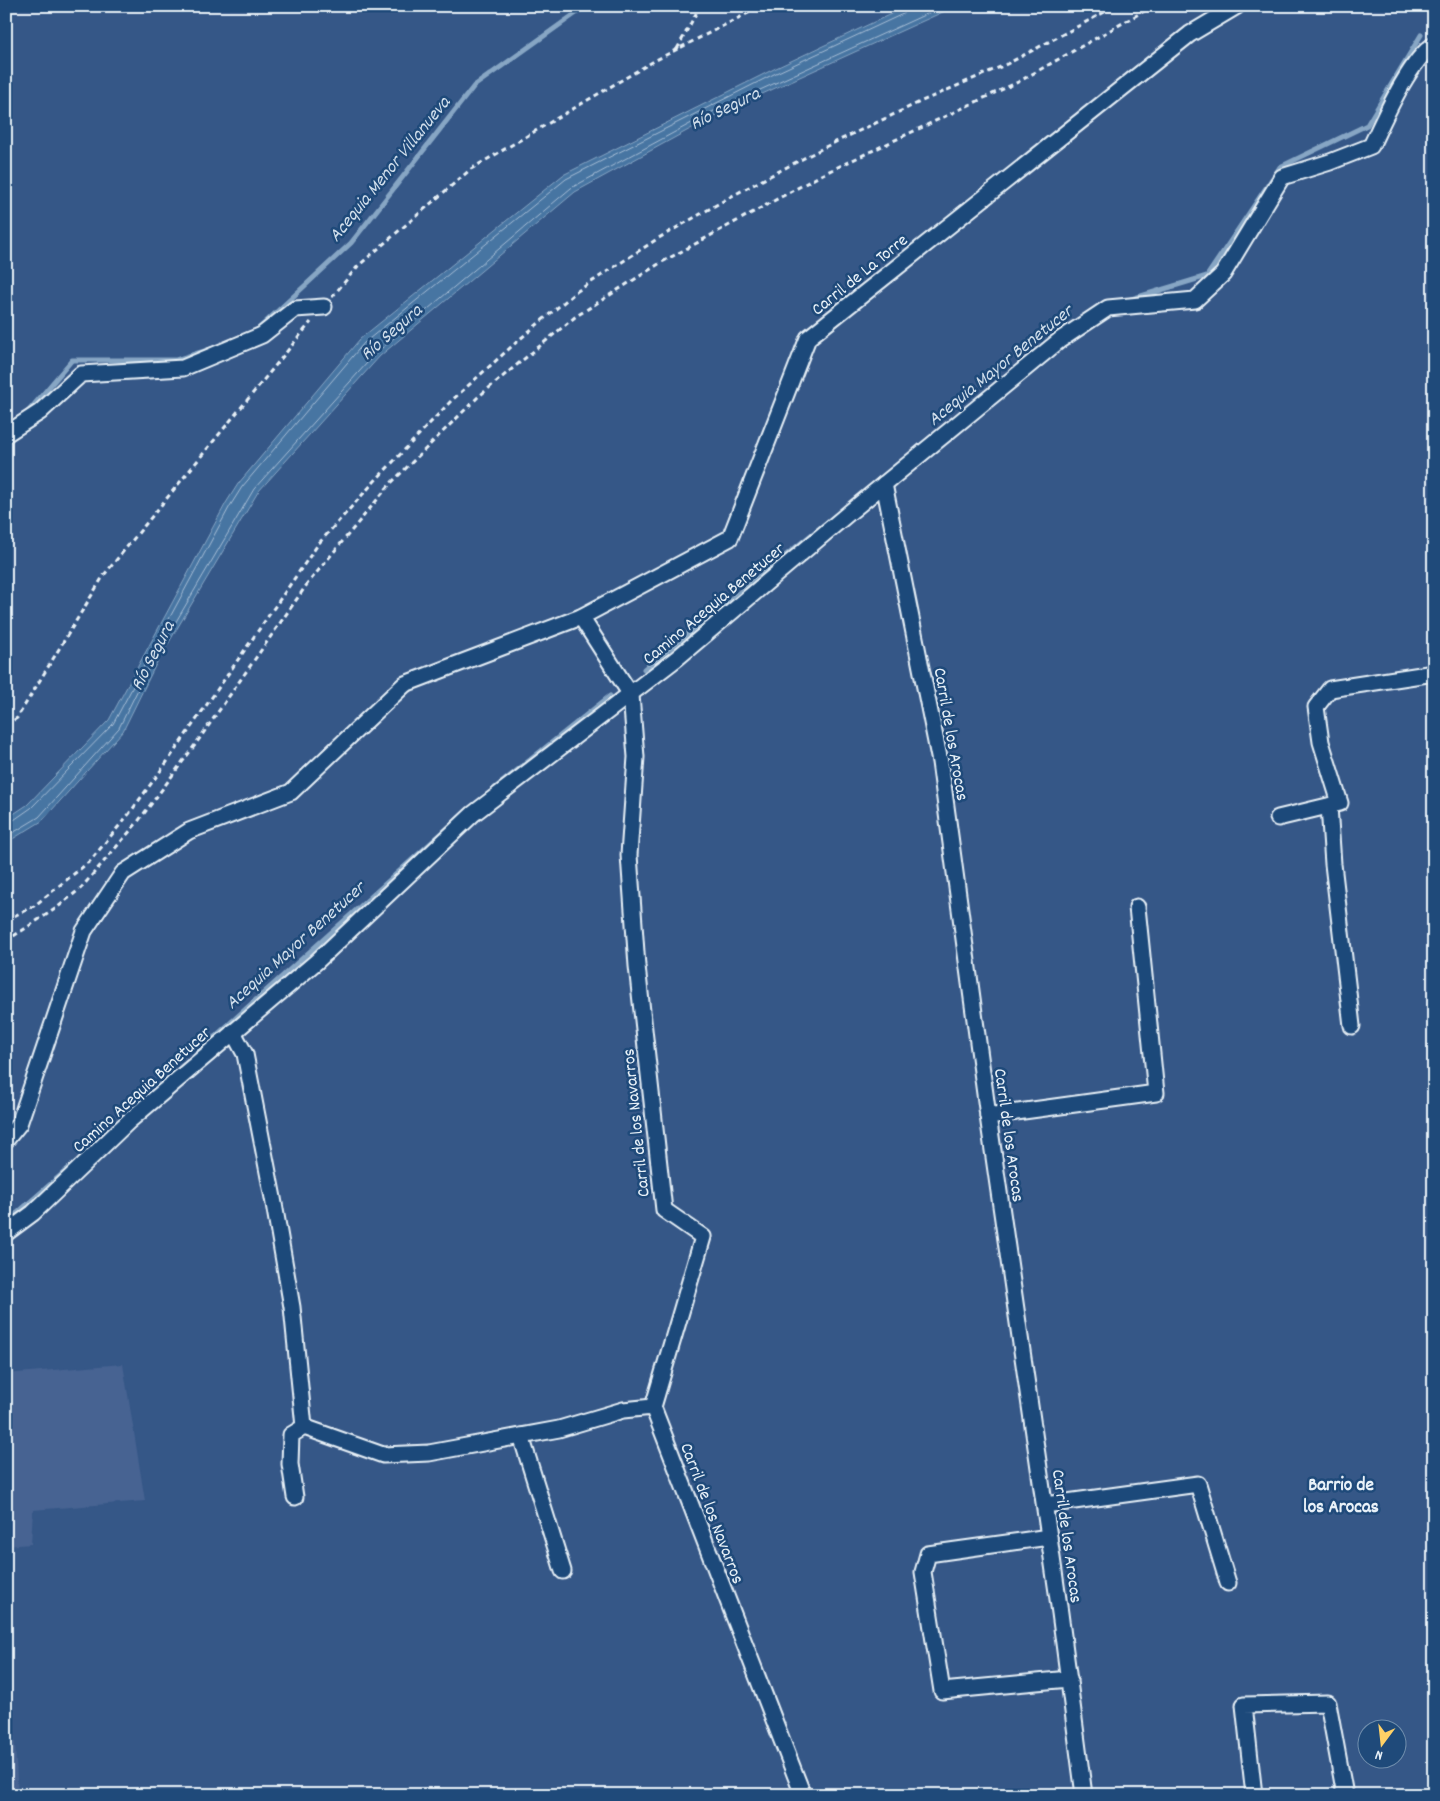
<svg xmlns="http://www.w3.org/2000/svg" width="1440" height="1801" font-family="Dekko,sans-serif">
  <style>
    .built { fill: #476392 }
    .water { fill: #4774a2; stroke: #87a6c4 }
    .lines { fill: none; stroke-linecap: round; stroke-linejoin: round }
    .shore { stroke: #a8bfd6; stroke-width: 1 }
    .stream { stroke: #87a6c4; stroke-width: 5 }
    .street-casing { stroke: #e8f1f8; stroke-width: 19 }
    .path { stroke: #e8f1f8; stroke-width: 3; stroke-dasharray: 5 4; stroke-linecap: butt }
    .street { stroke: #1f4a7a; stroke-width: 15 }
    .labels { text-anchor: middle; stroke-width: 5; stroke-linejoin: round; paint-order: stroke }
    .street-label { font-size: 18px; fill: #e8f1f8; stroke: #1f4a7a }
    .water-label { font-size: 19px; font-style: italic; fill: #d0deeb; stroke: #1f4a7a }
    .neighbourhood-label { font-size: 19px; font-weight: bold; fill: #e8f1f8; stroke: #1f4a7a }
  </style>
  <rect width="100%" height="100%" fill="#355787"/>
  <filter id="ink" filterUnits="userSpaceOnUse"><feTurbulence type="fractalNoise" baseFrequency=".02" numOctaves="2"/><feDisplacementMap in="SourceGraphic" scale="10" xChannelSelector="R" yChannelSelector="G"/><feConvolveMatrix kernelMatrix="1 2 1 2 8 2 1 2 1" color-interpolation-filters="sRGB"/></filter>
  <g filter="url(#ink)">
    <g class="built">
      <path d="M123 1364 145 1501 33 1510 31 1544 6 1546V1374Z"/>
      <path d="M6 1597 18 1795H6Z"/>
    </g>
    <path class="water" d="M908 6H956L716 115 575 192 380 356 258 492 156 664 123 731 42 821 6 843V819L27 805 109 720 226 503 238 484 360 339 563 175 774 69Z"/>
    <g class="lines">
      <g class="shore">
        <path d="M908 6 905 13 776 73 566 179 364 343 242 487 230 506 149 656V659H154L254 489 376 353 571 188 714 111 944 6"/>
        <path d="M6 822H11L31 808 113 724 146 662H150V665L119 728 39 817 6 837"/>
      </g>
      <g class="stream">
        <path d="M1128 300 1207 276 1280 167 1367 125 1421 35"/>
        <path d="M256 331 351 243 474 86 586 6"/>
        <path d="M26 414 72 360H176L211 349"/>
        <path d="M644 669 836 515"/>
        <path d="M495 788 610 696"/>
        <path d="M179 1069 463 814"/>
        <path d="M6 1223 75 1163"/>
      </g>
      <g class="street-casing">
        <g id="street">
          <path d="M6 434 40 412 81 374 183 368 262 335 295 309 324 307"/>
          <path d="M884 484 940 762 988 1116 1060 1613 1084 1795"/>
          <path d="M581 617 631 695 636 757 629 855 637 966 664 1210 703 1237 653 1407 803 1795"/>
          <path d="M1329 806 1333 864 1352 1026"/>
          <path d="M1278 818 1340 803 1321 742 1316 707 1330 689 1434 673"/>
          <path d="M233 1032 245 1054 273 1198 292 1307 304 1427"/>
          <path d="M988 1116 1156 1093 1137 907"/>
          <path d="M6 1140 19 1124 84 931 123 873 189 831 291 792 405 684 581 617 730 538 808 338 1190 34 1237 6"/>
          <path d="M6 1233 33 1213 129 1121 316 962 473 814 676 659 850 512 1060 340 1108 308 1195 300 1223 274 1282 177 1330 162 1371 146C1383 121 1410 59 1434 45"/>
          <path d="M521 1436 563 1571"/>
          <path d="M295 1497 290 1464 291 1435 304 1427 383 1455 429 1453 559 1429 623 1410 653 1407"/>
          <path d="M1045 1505 1198 1484 1228 1583"/>
          <path d="M1049 1537 928 1554 923 1572 942 1691 1069 1679"/>
          <path d="M1254 1795 1244 1705 1328 1703 1345 1795"/>
        </g>
      </g>
      <g class="path">
        <path d="M677 49 700 6"/>
        <path d="M332 297 358 266 471 169 654 61 762 6"/>
        <path d="M6 725 17 718 104 575 311 322"/>
        <path d="M6 920 34 906 90 861 129 814 167 762 319 543 373 483 451 401 520 339 576 292 657 239 730 197 825 147 920 102 1007 64 1116 6"/>
        <path d="M6 941 58 907 81 888 137 823 195 745 308 583 391 483 478 397 575 317 662 262 823 174 1018 82 1153 6"/>
      </g>
      <use href="#street" class="street"/>
    </g>
  </g>
  <g class="labels">
    <g class="street-label">
      <text transform="translate(859 274) rotate(-39)" y="6">Carril de La Torre</text>
      <text transform="translate(713 603) rotate(-40)" y="6">Camino Acequia Benetucer</text>
      <text transform="translate(952 734) rotate(80)" y="6">Carril de los Arocas</text>
      <text transform="translate(141 1089) rotate(-42)" y="6">Camino Acequia Benetucer</text>
      <text transform="translate(635 1123) rotate(-96)" y="6">Carril de los Navarros</text>
      <text transform="translate(1010 1135) rotate(82)" y="6">Carril de los Arocas</text>
      <text transform="translate(713 1513) rotate(69)" y="6">Carril de los Navarros</text>
      <text transform="translate(1068 1536) rotate(82)" y="6">Carril de los Arocas</text>
    </g>
    <g class="water-label">
      <text transform="translate(724 107) rotate(-26)" y="7">Río Segura</text>
      <text transform="translate(388 168) rotate(-51)" y="7">Acequia Menor Villanueva</text>
      <text transform="translate(390 331) rotate(-41)" y="7">Río Segura</text>
      <text transform="translate(999 364) rotate(-39)" y="7">Acequia Mayor Benetucer</text>
      <text transform="translate(151 655) rotate(-63)" y="7">Río Segura</text>
      <text transform="translate(294 944) rotate(-42)" y="7">Acequia Mayor Benetucer</text>
    </g>
    <g class="neighbourhood-label">
      <text x="1341" y="1490">Barrio de<tspan x="1341" dy="22">los Arocas</tspan></text>
    </g>
  </g>
  <rect width="1440" height="1801" fill="none" stroke="#1f4a7a" stroke-width="25"/>
  <rect x="12" y="12" width="1415" height="1776" fill="none" stroke="#e8f1f8" stroke-width="2" filter="url(#ink)"/>
  <g transform="translate(1382 1744) rotate(195)"><circle r="24" fill="#1f4a7a" stroke="#6f8dac"/>
  <path d="M0-4L9 19L0 12L-9 19Z" fill="#ffd166"/>
  <text y="-8" font-size="14" font-weight="bold" text-anchor="middle" fill="#e8f1f8">N</text>
  </g>
</svg>
